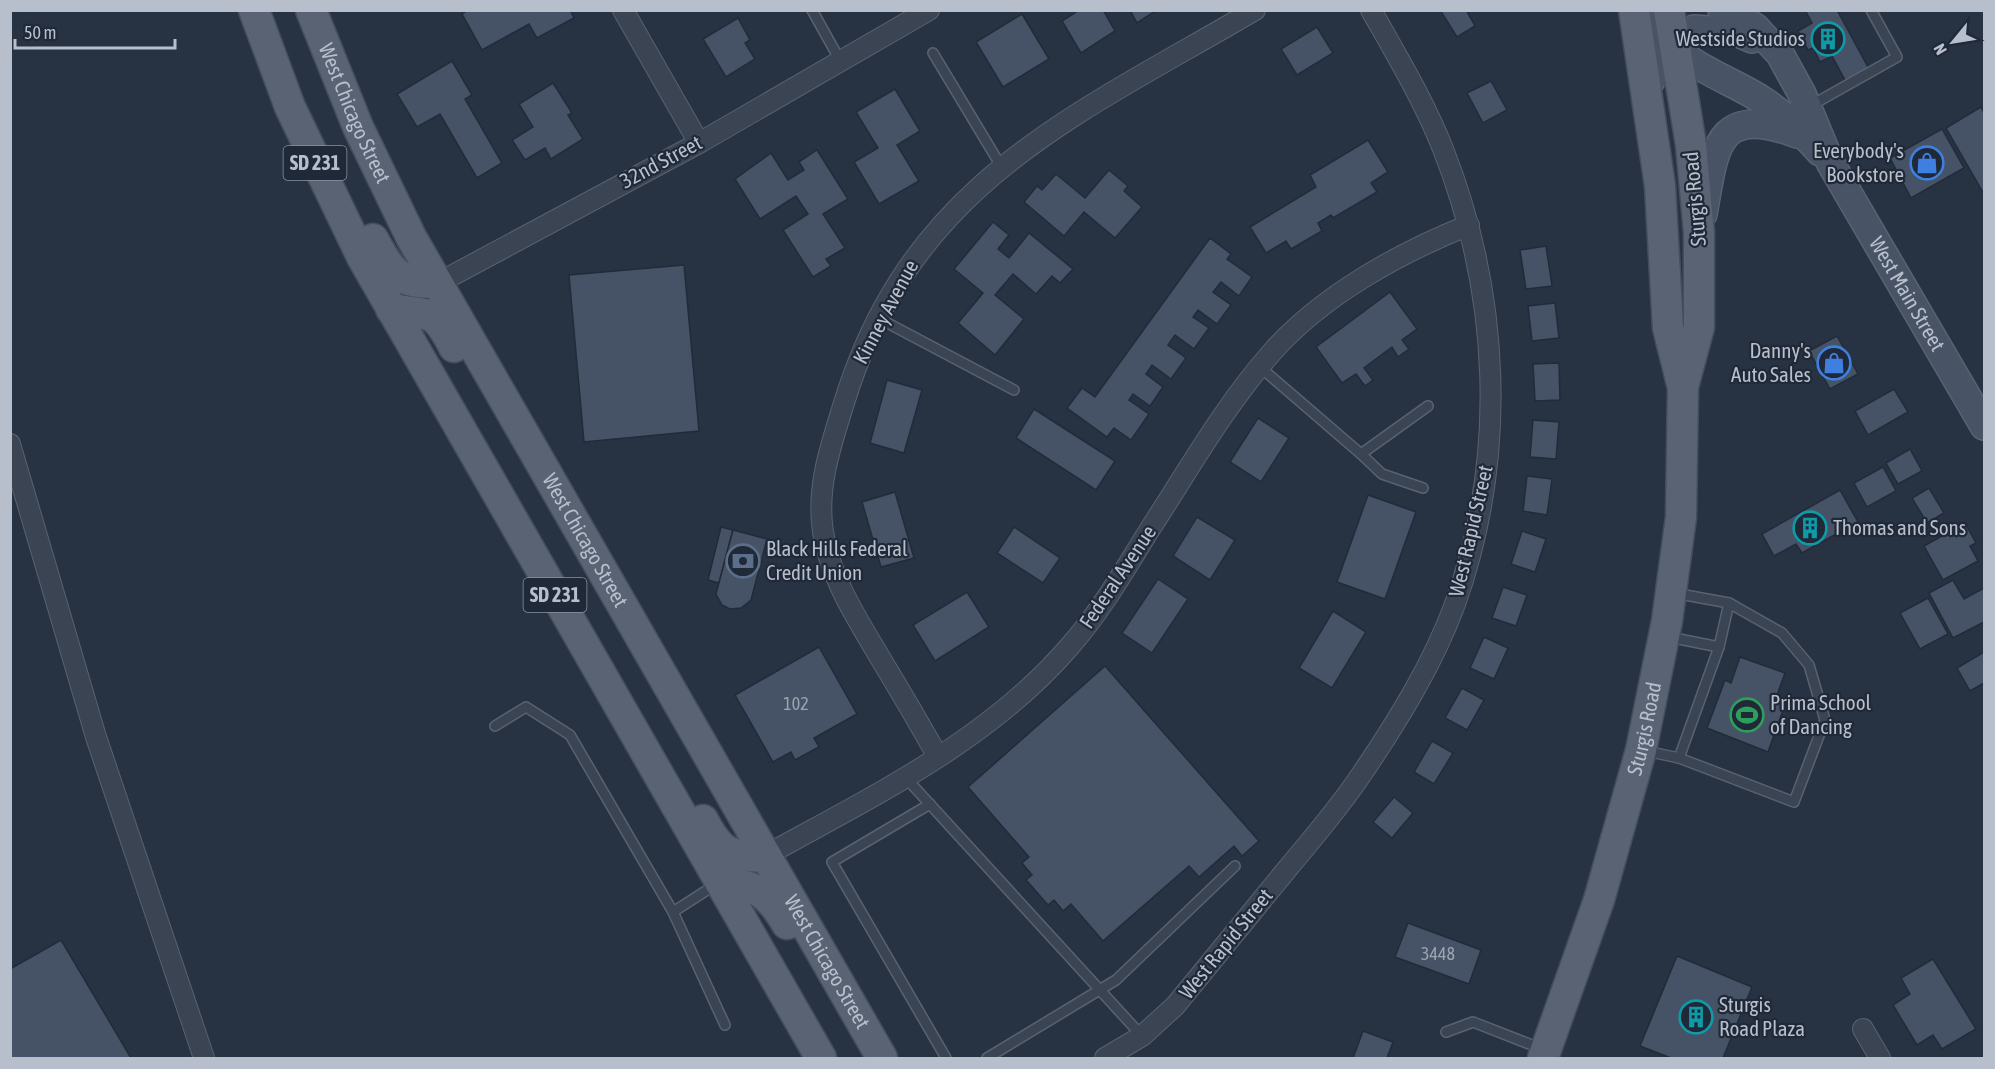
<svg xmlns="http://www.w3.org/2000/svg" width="1995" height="1069" font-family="'Asap Condensed',sans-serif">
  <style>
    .building { fill: #465265; stroke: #222b3a; stroke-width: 1.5 }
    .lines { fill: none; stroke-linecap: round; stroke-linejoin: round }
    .lane-casing { stroke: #596270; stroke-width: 12 }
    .street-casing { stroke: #596270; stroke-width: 22 }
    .secondary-casing { stroke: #596270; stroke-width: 30 }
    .primary-casing { stroke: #454d5c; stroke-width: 33 }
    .lane { stroke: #3b4453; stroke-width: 9 }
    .street { stroke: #3b4453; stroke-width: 20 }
    .secondary { stroke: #495366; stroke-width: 27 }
    .primary { stroke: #596373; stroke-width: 30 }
    .labels { text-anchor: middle; stroke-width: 4.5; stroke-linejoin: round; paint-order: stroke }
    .number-label { font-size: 18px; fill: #9ca4b2 }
    .shield { fill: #202938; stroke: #8a92a0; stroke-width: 1.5 }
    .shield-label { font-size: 20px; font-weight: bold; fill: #b8bfcc }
    .poi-label { font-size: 21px; fill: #b8bfcc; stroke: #202938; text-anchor: start }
    .street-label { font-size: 21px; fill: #b8bfcc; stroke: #202938 }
  </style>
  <rect width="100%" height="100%" fill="#273243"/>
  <g class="building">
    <path d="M468 10H570L574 18 537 38 529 24 482 50 462 14Z"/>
    <path d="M1079 10H1103L1115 31 1081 53 1062 21Z"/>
    <path d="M1130 10H1157L1137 23Z"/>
    <path d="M1440 10H1466L1475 26 1457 37Z"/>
    <path d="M1805 10H1837L1869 69 1846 82 1832 56 1820 62 1813 48 1808 50 1798 31 1812 23Z"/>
    <path d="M1022 14 1049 59 1003 87 976 42Z"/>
    <path d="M738 18 750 40 745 43 755 59 726 77 703 39Z"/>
    <path d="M1317 27 1333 53 1297 75 1281 49Z"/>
    <path d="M452 61 472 95 465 99 502 163 477 178 440 114 417 127 397 94Z"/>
    <path d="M1491 81 1507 110 1483 123 1467 93Z"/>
    <path d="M553 83 572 113 568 115 583 139 551 159 545 148 525 160 512 140 533 127 519 104Z"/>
    <path d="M895 89 920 131 897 145 919 181 879 204 854 162 878 148 856 112Z"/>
    <path d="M1981 107 1984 113V194L1946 128Z"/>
    <path d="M1942 129 1964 168 1911 198 1890 158Z"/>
    <path d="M1368 140 1388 172 1371 183 1377 192 1333 218 1331 215 1318 223 1322 231 1291 249 1286 241 1266 253 1250 227 1316 187 1310 175Z"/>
    <path d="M817 150 848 199 823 214 845 248 826 259 831 266 813 277 783 230 808 214 796 196 760 219 735 179 771 153 788 180 804 170 799 162Z"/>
    <path d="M1109 170 1128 186 1124 191 1142 207 1115 238 1084 212 1064 236 1024 202 1037 186 1042 190 1056 174 1085 198Z"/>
    <path d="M993 222 1009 235 998 249 1009 258 1029 233 1073 269 1060 283 1052 276 1036 294 1013 274 995 295 1024 319 995 355 958 323 983 293 954 269Z"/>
    <path d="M1210 238 1231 254 1227 259 1252 277 1239 296 1221 282 1213 292 1231 305 1217 324 1198 310 1193 317 1209 328 1194 349 1175 335 1168 345 1186 358 1171 379 1152 365 1146 374 1163 387 1150 406 1133 394 1129 400 1149 414 1131 440 1114 428 1107 437 1067 408 1082 388 1095 397Z"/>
    <path d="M1546 246 1552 286 1526 289 1520 250Z"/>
    <path d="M684 265 699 431 584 442 569 275Z"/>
    <path d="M1390 292 1417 329 1402 340 1409 349 1398 357 1392 347 1364 368 1373 380 1365 386 1356 374 1342 383 1316 347Z"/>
    <path d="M1555 303 1559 338 1532 341 1528 306Z"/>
    <path d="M1837 336 1858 374 1830 389 1809 351Z"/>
    <path d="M1559 363 1560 400 1535 401 1533 364Z"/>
    <path d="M887 380 922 390 904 453 870 443Z"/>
    <path d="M1894 389 1908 412 1868 435 1855 411Z"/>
    <path d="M1034 409 1115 461 1096 490 1016 438Z"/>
    <path d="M1258 418 1289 438 1261 482 1230 462Z"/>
    <path d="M1533 420 1559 422 1556 459 1530 457Z"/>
    <path d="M1910 449 1922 471 1898 484 1886 463Z"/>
    <path d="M1883 467 1896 491 1867 507 1854 483Z"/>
    <path d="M1527 476 1552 479 1547 515 1523 511Z"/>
    <path d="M1929 488 1944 513 1927 523 1912 498Z"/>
    <path d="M1840 490 1858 522 1802 553 1796 544 1774 556 1762 534Z"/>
    <path d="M895 492 914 558 881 567 862 502Z"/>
    <path d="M1368 495 1416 512 1385 599 1337 582Z"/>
    <path d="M1197 517 1235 540 1210 580 1173 556Z"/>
    <path d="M1965 523 1976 543 1970 546 1978 561 1943 580 1924 546Z"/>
    <path d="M721 527 733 530 719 583 708 580Z"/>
    <path d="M1014 527 1060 558 1043 583 997 553Z"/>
    <path d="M733 530 767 539 751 600 741 608 730 609 722 605 716 594Z"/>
    <path d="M1522 531 1546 539 1535 572 1511 564Z"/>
    <path d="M1158 579 1188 599 1152 653 1122 633Z"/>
    <path d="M1953 580 1964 599 1984 588V622L1953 638 1929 593Z"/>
    <path d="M1503 587 1527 595 1516 626 1492 618Z"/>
    <path d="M967 592 989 627 935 661 913 625Z"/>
    <path d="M1928 598 1948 634 1920 649 1900 613Z"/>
    <path d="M1333 611 1366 632 1332 688 1299 668Z"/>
    <path d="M1484 637 1508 648 1494 679 1470 668Z"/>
    <path d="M819 647 857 714 814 738 819 747 795 760 791 752 773 762 735 695Z"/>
    <path d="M1984 652V683L1970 691 1957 668Z"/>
    <path d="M1740 657 1785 673 1776 698 1786 702 1768 752 1707 728 1725 680 1731 683Z"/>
    <path d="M1105 666 1259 841 1242 856 1234 846 1199 877 1189 866 1103 941 1071 904 1063 911 1054 900 1048 905 1026 880 1032 875 1022 863 1029 857 968 787Z"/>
    <path d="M1462 688 1484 700 1467 730 1445 718Z"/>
    <path d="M1432 741 1453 753 1434 784 1414 772Z"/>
    <path d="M1394 797 1413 813 1392 838 1373 822Z"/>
    <path d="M1408 923 1481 950 1469 984 1395 957Z"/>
    <path d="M61 940 131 1058H10V969Z"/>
    <path d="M1677 956 1752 987 1723 1058H1671L1640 1046Z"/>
    <path d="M1933 959 1976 1029 1942 1049 1933 1035 1917 1045 1893 1005 1910 994 1901 978Z"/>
    <path d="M1363 1031 1393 1042 1387 1058H1353Z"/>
  </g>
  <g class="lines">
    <g class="lane-casing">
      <g id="lane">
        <path d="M812 10 841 62"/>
        <path d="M933 53 1001 166"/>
        <path d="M1810 106 1897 57 1871 10"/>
        <path d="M878 318 1014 390"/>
        <path d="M1260 367 1361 454 1428 406"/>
        <path d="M1361 454 1382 474 1423 488"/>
        <path d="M1669 637 1719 647 1729 603"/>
        <path d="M495 726 526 707 570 735 673 912 725 1025"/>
        <path d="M1646 751 1679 758 1794 802 1825 720 1809 665 1782 633 1729 603 1674 593"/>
        <path d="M1679 758 1719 647"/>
        <path d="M905 777 1142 1036"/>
        <path d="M930 804 832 862 946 1058"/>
        <path d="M673 912 718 883"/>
        <path d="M1446 1032 1473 1022 1542 1049"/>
        <path d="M987 1058 1116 980 1235 866"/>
      </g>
    </g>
    <g class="street-casing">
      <g id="street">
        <path d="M623 10 699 143"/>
        <path d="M427 289 699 143 929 10"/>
        <path d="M10 444 96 737 204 1058"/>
        <path d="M938 757C919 723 899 689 879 656 856 617 830 577 823 532 816 487 831 445 844 403 911 183 1073 117 1255 10"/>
        <path d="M756 861C866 799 986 744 1070 646 1101 611 1125 569 1150 529 1189 469 1225 405 1273 351 1323 295 1399 253 1469 225"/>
        <path d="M1863 1029 1880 1058"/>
        <path d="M1105 1058 1142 1036 1175 1006C1213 960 1250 914 1288 868 1313 838 1339 808 1361 775 1397 722 1433 664 1455 604 1508 456 1500 294 1443 149 1424 101 1397 56 1371 10"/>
      </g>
    </g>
    <g class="secondary-casing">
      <g id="secondary">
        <path d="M1651 10C1662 60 1724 75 1762 100 1784 114 1803 133 1820 152"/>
        <path id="s1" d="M1722 10 1755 27 1780 54 1802 94 1831 164 1984 426"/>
        <path d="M1647 88 1663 58 1694 29 1736 32 1752 39"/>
        <path d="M1703 214C1715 149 1715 103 1797 134"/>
      </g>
    </g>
    <g class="primary-casing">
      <g id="primary">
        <path d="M254 10 290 107 362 257 821 1058"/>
        <path id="s2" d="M311 10 358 127 411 237 882 1058"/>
        <path d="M1634 10 1660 186 1668 328 1682 384"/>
        <path d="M373 239C391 272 398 284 437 283"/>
        <path d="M391 309C431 316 433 307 454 347"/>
        <path d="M703 820C719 851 730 859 766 856"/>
        <path d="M720 882C756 885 768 892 787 924"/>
        <path id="s3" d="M1543 1058 1599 900 1641 750 1667 621 1681 517 1683 387 1699 327V233L1691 145 1669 10"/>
      </g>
    </g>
    <use href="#lane" class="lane"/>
    <use href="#street" class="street"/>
    <use href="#secondary" class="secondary"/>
    <use href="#primary" class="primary"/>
  </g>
  <defs>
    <g id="building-ring" transform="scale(1.725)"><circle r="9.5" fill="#202938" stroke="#0f9aa8" stroke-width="1.5"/><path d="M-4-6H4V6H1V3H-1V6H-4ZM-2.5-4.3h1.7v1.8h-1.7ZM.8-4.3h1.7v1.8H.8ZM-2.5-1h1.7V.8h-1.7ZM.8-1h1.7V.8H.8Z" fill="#0f9aa8"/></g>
    <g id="shop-ring" transform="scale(1.725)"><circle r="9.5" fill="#202938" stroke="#3f7fe0" stroke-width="1.5"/><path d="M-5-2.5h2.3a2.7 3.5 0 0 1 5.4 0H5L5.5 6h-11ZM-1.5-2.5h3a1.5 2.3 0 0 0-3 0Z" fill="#3f7fe0"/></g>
    <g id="bank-ring" transform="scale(1.725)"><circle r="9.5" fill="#202938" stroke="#5c6f8a" stroke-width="1.5"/><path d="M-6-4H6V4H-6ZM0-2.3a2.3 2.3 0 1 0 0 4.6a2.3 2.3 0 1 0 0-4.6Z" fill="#5c6f8a"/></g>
    <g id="stadium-ring" transform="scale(1.725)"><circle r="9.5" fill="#202938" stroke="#2e9e5b" stroke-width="1.5"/><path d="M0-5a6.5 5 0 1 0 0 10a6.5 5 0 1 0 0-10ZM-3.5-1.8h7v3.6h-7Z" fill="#2e9e5b"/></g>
  </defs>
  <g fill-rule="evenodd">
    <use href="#building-ring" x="1828" y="39"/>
    <use href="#shop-ring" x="1927" y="163"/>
    <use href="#shop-ring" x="1834" y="363"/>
    <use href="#building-ring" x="1810" y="528"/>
    <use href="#bank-ring" x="743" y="561"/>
    <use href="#stadium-ring" x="1747" y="715"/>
    <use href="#building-ring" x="1696" y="1017"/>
  </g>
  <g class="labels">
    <g class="number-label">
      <text x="796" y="710">102</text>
      <text x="1438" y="960">3448</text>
    </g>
    <g class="shield">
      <rect x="283.5" y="146" width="63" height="34" rx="4.5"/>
      <rect x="523.5" y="578" width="63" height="34" rx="4.5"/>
    </g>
    <g class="shield-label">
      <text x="315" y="170">SD 231</text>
      <text x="555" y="602">SD 231</text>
    </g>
    <g class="poi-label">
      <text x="1805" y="46" text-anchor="end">Westside Studios</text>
      <text x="1904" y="158" text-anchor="end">Everybody's<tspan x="1904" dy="24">Bookstore</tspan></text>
      <text x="1811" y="358" text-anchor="end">Danny's<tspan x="1811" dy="24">Auto Sales</tspan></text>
      <text x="1833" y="535">Thomas and Sons</text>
      <text x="766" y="556">Black Hills Federal<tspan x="766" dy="24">Credit Union</tspan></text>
      <text x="1770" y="710">Prima School<tspan x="1770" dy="24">of Dancing</tspan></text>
      <text x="1719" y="1012">Sturgis<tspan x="1719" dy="24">Road Plaza</tspan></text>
    </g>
    <g class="street-label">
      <text dy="7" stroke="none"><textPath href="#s2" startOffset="112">West Chicago Street</textPath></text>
      <text transform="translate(661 162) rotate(-28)" y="7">32nd Street</text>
      <text transform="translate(1695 199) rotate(-95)" y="7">Sturgis Road</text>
      <text dy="7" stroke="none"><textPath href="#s1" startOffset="346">West Main Street</textPath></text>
      <text transform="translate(886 312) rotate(-62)" y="7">Kinney Avenue</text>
      <text transform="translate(1471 531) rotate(-77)" y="7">West Rapid Street</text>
      <text dy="7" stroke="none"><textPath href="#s2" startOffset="598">West Chicago Street</textPath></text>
      <text transform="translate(1118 577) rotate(-56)" y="7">Federal Avenue</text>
      <text dy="7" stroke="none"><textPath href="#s3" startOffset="345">Sturgis Road</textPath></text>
      <text transform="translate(1226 944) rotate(-51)" y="7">West Rapid Street</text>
      <text dy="7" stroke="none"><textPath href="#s2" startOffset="1084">West Chicago Street</textPath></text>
    </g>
  </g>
  <rect width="1995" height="1069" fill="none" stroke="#b8bfcc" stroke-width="24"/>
  <g transform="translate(1953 42) rotate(240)" stroke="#202938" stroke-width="4.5" paint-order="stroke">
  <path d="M0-4.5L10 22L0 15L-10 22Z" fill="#b8bfcc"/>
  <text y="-9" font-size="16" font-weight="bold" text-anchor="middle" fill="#b8bfcc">N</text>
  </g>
  <path d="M15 39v9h160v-9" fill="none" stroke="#b8bfcc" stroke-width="3"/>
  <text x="24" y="39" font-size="18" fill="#b8bfcc" stroke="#202938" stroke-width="4.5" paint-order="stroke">50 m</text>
</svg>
